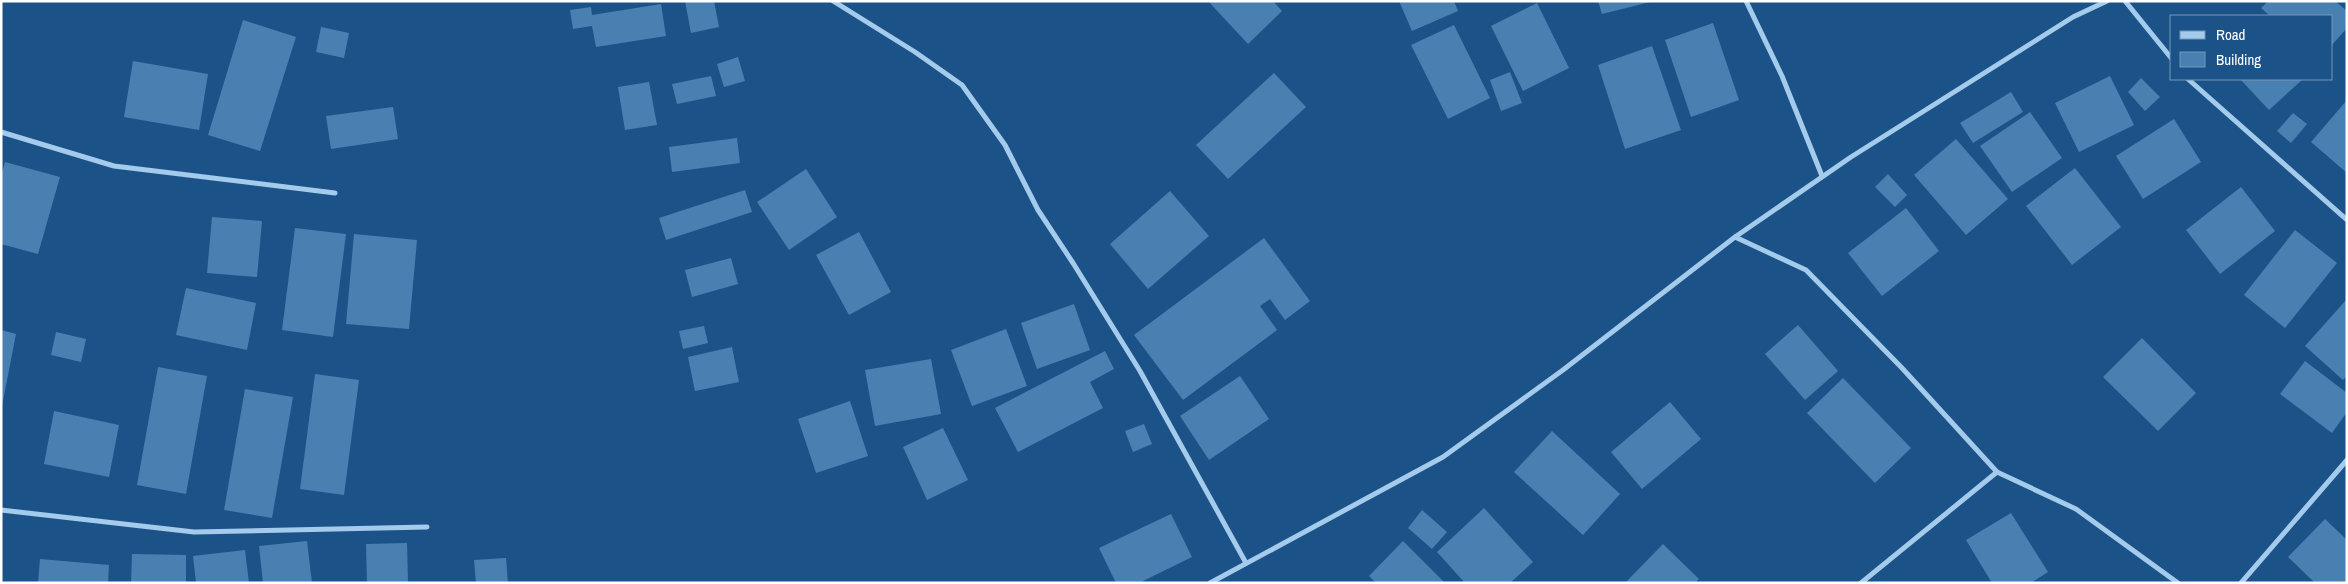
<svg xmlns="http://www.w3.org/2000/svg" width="2348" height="584" font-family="'Archivo Narrow',sans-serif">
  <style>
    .building { fill: #4880b2 }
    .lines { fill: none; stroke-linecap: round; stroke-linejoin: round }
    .minor { stroke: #a4caec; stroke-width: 5 }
  </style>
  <rect width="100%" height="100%" fill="#1b5388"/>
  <g class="building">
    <path d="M685 1H714L719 27 691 33Z"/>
    <path d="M1208 1H1273L1282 11 1248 44Z"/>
    <path d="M1399 1H1454L1458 11 1412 31Z"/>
    <path d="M1598 1H1650V2L1602 14Z"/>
    <path d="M2268 1H2335L2347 11V28L2332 45V16H2270L2261 8Z"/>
    <path d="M1537 3 1569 68 1523 91 1491 26Z"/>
    <path d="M661 4 666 36 596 47 592 26 573 29 570 10 591 7 592 15Z"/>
    <path d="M243 20 296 37 260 151 208 135Z"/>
    <path d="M1713 23 1739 100 1691 117 1665 40Z"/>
    <path d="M1454 25 1490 98 1448 119 1411 45Z"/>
    <path d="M321 27 349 33 344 58 316 52Z"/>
    <path d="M1652 46 1681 130 1625 149 1598 65Z"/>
    <path d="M738 57 745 81 724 87 717 64Z"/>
    <path d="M133 61 208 74 199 130 124 117Z"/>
    <path d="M1510 72 1522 103 1501 111 1490 80Z"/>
    <path d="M1274 73 1306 107 1228 179 1196 145Z"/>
    <path d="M711 76 716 96 677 104 672 84Z"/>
    <path d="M2110 76 2134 125 2079 152 2055 103Z"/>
    <path d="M2141 78 2160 97 2145 111 2128 92Z"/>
    <path d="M2240 79H2303L2269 110Z"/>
    <path d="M649 82 657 125 625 130 618 87Z"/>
    <path d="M2011 92 2023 112 1973 143 1960 123Z"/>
    <path d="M2347 100V173L2311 142Z"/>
    <path d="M393 107 398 139 331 149 326 116Z"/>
    <path d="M2030 112 2062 158 2012 192 1980 146Z"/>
    <path d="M2293 113 2307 124 2291 143 2277 131Z"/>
    <path d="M2174 119 2201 162 2143 199 2116 156Z"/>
    <path d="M737 138 740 163 672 172 669 147Z"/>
    <path d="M1956 139 2008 199 1966 235 1914 175Z"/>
    <path d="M5 162 60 177 38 254 1 244V176Z"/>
    <path d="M2075 168 2121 227 2072 265 2026 206Z"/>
    <path d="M806 169 837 217 789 250 757 202Z"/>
    <path d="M1888 174 1907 195 1895 207 1875 187Z"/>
    <path d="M2241 187 2275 231 2220 274 2186 230Z"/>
    <path d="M745 190 752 212 666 240 659 218Z"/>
    <path d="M1170 191 1209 236 1148 289 1110 244Z"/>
    <path d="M1906 208 1939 251 1882 296 1848 253Z"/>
    <path d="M212 217 262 221 257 277 207 273Z"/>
    <path d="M295 228 346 234 333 337 282 330Z"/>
    <path d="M2295 230 2337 263 2285 328 2244 295Z"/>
    <path d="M859 232 891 292 849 315 816 255Z"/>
    <path d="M354 234 417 240 409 329 346 324Z"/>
    <path d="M1264 238 1310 301 1285 320 1270 299 1260 306 1277 330 1183 400 1134 335Z"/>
    <path d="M731 258 738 284 692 297 685 270Z"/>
    <path d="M186 288 256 303 247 350 176 335Z"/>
    <path d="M2347 299V376L2343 380 2305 346Z"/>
    <path d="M1074 304 1090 350 1037 369 1021 323Z"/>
    <path d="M1798 325 1838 371 1805 400 1765 354Z"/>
    <path d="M704 326 708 343 683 349 679 331Z"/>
    <path d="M1006 329 1027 386 972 406 951 350Z"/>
    <path d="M1 330 16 334 2 406H1Z"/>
    <path d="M56 332 86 339 81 362 51 355Z"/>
    <path d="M2142 338 2196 393 2158 431 2103 377Z"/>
    <path d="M732 347 739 382 695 391 688 357Z"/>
    <path d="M1105 351 1114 369 1090 382 1103 408 1018 452 995 408Z"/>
    <path d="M931 359 941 414 875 426 865 370Z"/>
    <path d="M2305 361 2347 393V412L2332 433 2280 394Z"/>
    <path d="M158 367 207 376 186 494 137 485Z"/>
    <path d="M315 374 359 380 344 495 300 489Z"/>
    <path d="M1240 376 1269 419 1209 460 1180 416Z"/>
    <path d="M1843 378 1911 448 1875 483 1807 413Z"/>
    <path d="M245 389 293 397 272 518 224 510Z"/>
    <path d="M850 401 868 456 816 473 798 419Z"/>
    <path d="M1670 402 1701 439 1642 489 1611 452Z"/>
    <path d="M54 411 119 425 109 477 44 464Z"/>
    <path d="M1144 424 1152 444 1133 452 1125 431Z"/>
    <path d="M943 428 968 480 927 500 903 447Z"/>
    <path d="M1552 431 1620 494 1583 535 1514 472Z"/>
    <path d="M1484 508 1533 562 1510 583H1465L1437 552Z"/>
    <path d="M1422 510 1447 532 1432 549 1408 528Z"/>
    <path d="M2011 513 2048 572 2031 583H1992L1966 540Z"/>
    <path d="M1171 514 1192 557 1139 583H1116L1099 548Z"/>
    <path d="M2325 519 2347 540V583H2315L2288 557Z"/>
    <path d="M307 541 312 583H263L259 546Z"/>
    <path d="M1403 541 1445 583H1376L1369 576Z"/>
    <path d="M407 543 408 583H367L366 544Z"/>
    <path d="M1663 544 1699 579 1695 583H1625Z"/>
    <path d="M245 550 249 583H196L193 556Z"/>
    <path d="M132 554 186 555V583H131Z"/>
    <path d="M506 558 508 583H476L474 560Z"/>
    <path d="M40 559 109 565 108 583H38Z"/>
  </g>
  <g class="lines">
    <g class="minor">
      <path d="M833 1 915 52 962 85 1005 145 1038 210 1073 263 1140 371 1246 563"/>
      <path d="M1746 1 1782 76 1822 176"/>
      <path d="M2125 1 2172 59"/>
      <path d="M2188 79 2347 220"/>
      <path d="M1 132 114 166 335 193"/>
      <path d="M1735 237 1806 270 1902 368 1997 472 2076 509 2178 583"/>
      <path d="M1 510 194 532 427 527"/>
      <path d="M1210 583 1443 457 1563 370 1735 237 1851 157 2073 17 2107 1"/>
      <path d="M1861 583 1997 472"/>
      <path d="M2241 583 2347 460"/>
    </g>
  </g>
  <rect width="2348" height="584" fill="none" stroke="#ffffff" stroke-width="5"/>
  <rect x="2170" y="15" width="162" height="65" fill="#1b5388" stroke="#7698b8"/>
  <rect x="2180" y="31" width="25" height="8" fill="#a4caec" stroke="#7698b8"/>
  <text x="2216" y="40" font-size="15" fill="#ffffff">Road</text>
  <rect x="2180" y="52" width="25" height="15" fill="#4880b2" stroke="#7698b8"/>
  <text x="2216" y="65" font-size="15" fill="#ffffff">Building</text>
</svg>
